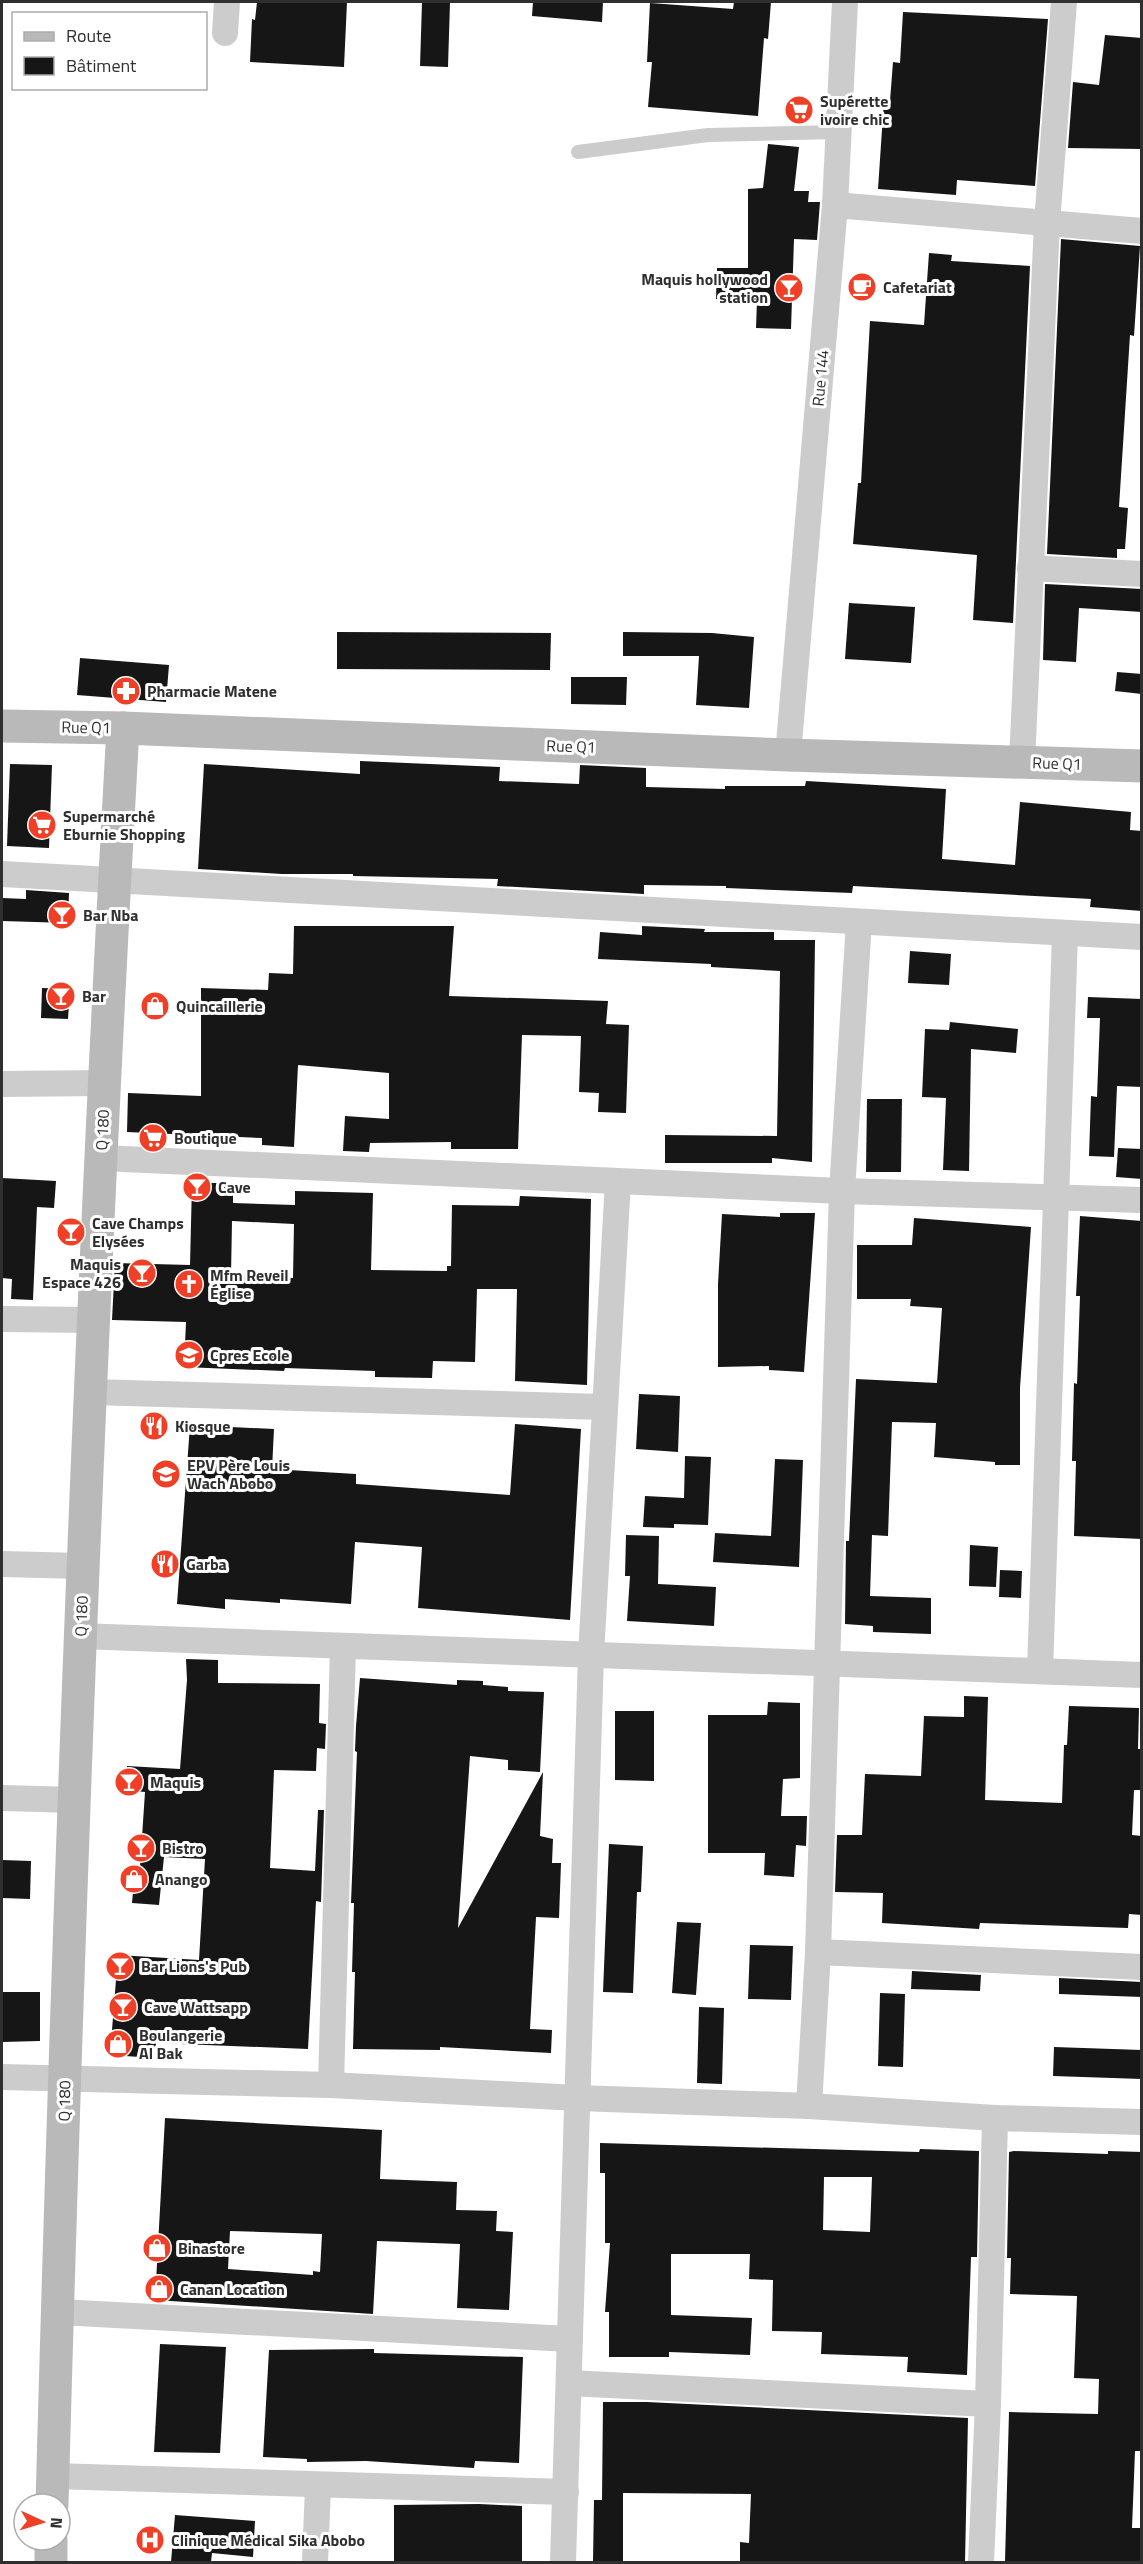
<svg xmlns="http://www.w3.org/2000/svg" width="1143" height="2564" font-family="'Titillium Web',sans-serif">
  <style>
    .building { fill: #161616; fill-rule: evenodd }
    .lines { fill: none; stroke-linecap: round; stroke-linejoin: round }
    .lane { stroke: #ccc; stroke-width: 14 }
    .street { stroke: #ccc; stroke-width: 26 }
    .secondary { stroke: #b9b9b9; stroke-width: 33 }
    .labels { text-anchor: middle; stroke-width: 6; stroke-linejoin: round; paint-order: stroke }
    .poi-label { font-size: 16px; font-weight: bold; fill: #2f2f2f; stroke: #fff; text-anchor: start }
    .street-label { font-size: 16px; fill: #2f2f2f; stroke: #fff }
  </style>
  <rect width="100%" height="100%" fill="#fff"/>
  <g class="building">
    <path d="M257 2H347L344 67 250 62 252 19 255 20Z"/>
    <path d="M422 2H450L448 67 420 66Z"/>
    <path d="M533 2H603L602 22 532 16Z"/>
    <path d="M734 2H771L768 39 764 38 758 116 648 107 652 62H647L650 3 733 9Z"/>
    <path d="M903 12 1048 19 1035 186 957 180 956 195 878 189 884 100 890 101 893 62 900 63Z"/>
    <path d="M1105 35 1142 38V149L1068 148 1073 82 1099 85Z"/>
    <path d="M768 144 799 147 794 191H809L808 202H820L817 240 794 239 791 329 756 328 757 300 716 299 717 268H748V189L763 188Z"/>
    <path d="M1061 239 1140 246 1134 336 1130 335 1119 507 1128 508 1125 549H1117V558L1047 554Z"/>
    <path d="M929 253 952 255 951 261 1030 266 1013 623 973 620 977 555 853 544 858 483H861L870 321 924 325Z"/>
    <path d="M1045 584 1142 589V612L1079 608 1076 662 1043 660Z"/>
    <path d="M849 603 915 607 911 663 845 659Z"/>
    <path d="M337 632 551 633 550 670 337 669Z"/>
    <path d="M623 632 712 633 754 637 749 708 696 705 699 656H623Z"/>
    <path d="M80 658 169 665 166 702 77 695Z"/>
    <path d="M1117 672 1142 674V694L1115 691Z"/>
    <path d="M571 677H627L626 705 571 704Z"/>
    <path d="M360 761 500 767 499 781 579 784 580 765 646 768V787L725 789V786H805L806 781 946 789 942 859 1015 865 1020 802 1131 812 1130 830 1142 831V911L1090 907 1091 899 853 886 852 893 726 888V886L644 885V894L497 886 498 879 353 876V874H282L198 869 204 764 360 774Z"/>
    <path d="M10 764 52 765 49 848 7 846Z"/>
    <path d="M26 890 69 893 68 923 2 921V898L26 899Z"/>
    <path d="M294 926H454L449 996 608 1001 606 1024 629 1025 626 1113 598 1112 599 1093 579 1092 581 1036 522 1035 518 1149H451V1142L370 1143 369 1152 343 1151 345 1116 389 1119V1073L298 1065 294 1147 262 1145V1138L127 1132 128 1093 201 1096V988L268 990 269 973 293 974Z"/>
    <path d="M642 926 705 929 704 932H774V940H815L812 1162 772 1158V1163H665V1135L777 1136 780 971 711 967V964L598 959 600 932 642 935Z"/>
    <path d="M910 951 951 954 949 985 908 983Z"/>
    <path d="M42 988 70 989 68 1019 41 1018Z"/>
    <path d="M1088 997 1142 999V1087L1117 1086 1114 1157 1089 1156 1091 1096 1097 1097 1100 1018H1087Z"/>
    <path d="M950 1022 1018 1029 1016 1053 971 1049 969 1171 943 1170 946 1098 922 1097 925 1029 949 1030Z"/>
    <path d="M867 1099H902L901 1172H866Z"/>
    <path d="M1118 1148 1142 1149V1179L1116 1177Z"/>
    <path d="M2 1178 56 1181 54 1208 37 1207 33 1300 11 1299 12 1279 2 1278Z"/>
    <path d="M192 1183H233V1203L295 1205V1191L373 1193 371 1270 447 1271V1266H451L452 1205 519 1206 520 1196 591 1199 587 1385 515 1381 517 1289H477L475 1362 433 1361 432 1378 375 1377V1371L285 1368 284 1371 184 1367 186 1322 112 1320 115 1263 190 1265ZM232 1221 294 1224 293 1278 231 1275Z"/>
    <path d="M780 1213H815L804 1372 769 1370V1366L718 1367V1284L722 1214 780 1217Z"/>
    <path d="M1080 1216 1142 1221V1539L1074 1536 1076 1461H1072L1074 1383 1077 1384 1080 1296H1076Z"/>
    <path d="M914 1218 1031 1227 1020 1388V1465H995V1462L934 1457 936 1423 892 1422 888 1536 872 1535 870 1596 931 1598V1634L873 1632V1626L845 1624 846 1541H849L856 1379 937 1383 942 1308 910 1306 911 1299H857V1245H912Z"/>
    <path d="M639 1394 680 1396 678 1452 636 1449Z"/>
    <path d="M515 1424 581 1429 570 1620 418 1608 422 1547 355 1542 351 1604 280 1599V1603L225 1599V1609L177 1604 190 1425 274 1429 272 1469 356 1474V1484L510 1495Z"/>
    <path d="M685 1456 711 1457 708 1525 674 1524V1528L643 1527 645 1496 684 1498Z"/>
    <path d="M775 1459 803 1460 799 1567 713 1562 715 1533 771 1536Z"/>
    <path d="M626 1535 659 1536 658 1584 716 1587 714 1626 627 1621 630 1576H625Z"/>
    <path d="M970 1545 998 1547 996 1587 969 1586Z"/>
    <path d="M1000 1570 1022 1571 1021 1598 999 1597Z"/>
    <path d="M186 1659 218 1660V1683L320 1684 319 1723 326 1724 325 1749 317 1748 316 1771 274 1770 270 1868 315 1871 318 1810H324L321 1902 316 1901 308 2049 156 2043 155 2058 110 2055 118 1955 199 1960 205 1859 164 1857 159 1905 132 1903 134 1881 139 1882 145 1792 125 1790 127 1766 180 1769 187 1680Z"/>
    <path d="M360 1678 457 1685V1680L483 1681V1685L508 1687V1691L544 1692 540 1772 508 1770V1760L470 1756 458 1928 543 1772 540 1836 553 1839 552 1863H561L559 1918 536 1917 530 2029 552 2030 551 2053 440 2047V2050L353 2049 355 1972H352L354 1903H351L357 1752 355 1751 356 1726Z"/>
    <path d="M964 1696 988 1697 985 1800 1062 1803 1064 1745H1067L1069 1706 1139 1708 1138 1749H1142V1790H1134L1132 1835 1142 1836V1915L1129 1914 1128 1928 980 1923 979 1929 882 1923 883 1893 835 1892 837 1835H862L865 1774 921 1776 924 1716 964 1717Z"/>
    <path d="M768 1702 800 1703V1778L783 1779 781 1816H807L806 1846 796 1845 794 1877 764 1875 765 1853H708V1715H767Z"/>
    <path d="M615 1711H654V1781L615 1780Z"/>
    <path d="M609 1844 643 1846 641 1892H637L633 1993 603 1992Z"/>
    <path d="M2 1860 31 1861 30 1899 2 1898Z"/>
    <path d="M677 1922 701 1923 696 1995 672 1993Z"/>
    <path d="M750 1945 793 1946 791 2000 748 1999Z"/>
    <path d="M912 1971 981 1975 980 1991 911 1989Z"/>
    <path d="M1059 1978 1142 1982V1997L1059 1994Z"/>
    <path d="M2 1992H40V2041L2 2042Z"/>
    <path d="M880 1993 905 1994 903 2067 878 2066Z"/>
    <path d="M699 2007 724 2008 722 2084 697 2083Z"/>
    <path d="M1054 2047 1142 2050V2079L1053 2076Z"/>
    <path d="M165 2118 382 2130 380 2179 457 2182 456 2210 497 2211 496 2231 513 2232 509 2310 457 2308 460 2244 377 2241 373 2314 155 2300ZM230 2231 322 2234 320 2272 313 2271V2275L228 2269Z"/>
    <path d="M600 2143 919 2152 920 2149 979 2151 977 2257H971L967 2375 907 2372 908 2357 821 2354 822 2332 772 2331 773 2280 749 2279 750 2254H671V2315L752 2318 750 2355 669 2352V2357H609V2312H605L610 2243H605V2173H600ZM824 2177H872L870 2232 823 2230Z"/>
    <path d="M1014 2151 1108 2154V2151L1142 2152V2451H1135L1132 2528H1142V2562H1005L1009 2412 1098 2414 1099 2379 1074 2378 1077 2296 1010 2294 1011 2258H1007L1009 2152Z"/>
    <path d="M160 2344 226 2347 220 2453 154 2452Z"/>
    <path d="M374 2349V2353L523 2357 519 2463 475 2461 474 2468 366 2461 307 2462V2459L263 2457 269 2350Z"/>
    <path d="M603 2402H647L968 2418 965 2562H740V2542L749 2543 751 2494 623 2493V2562H593L594 2500H602Z"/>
    <path d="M479 2504 522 2506V2562H394V2505Z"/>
    <path d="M175 2515 255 2521 253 2557 212 2553 211 2562H171Z"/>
  </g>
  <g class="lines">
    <path class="lane" d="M578 152 708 135 837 132"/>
    <g class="street">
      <path d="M225 33 227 2"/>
      <path d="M835 205 1142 231"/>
      <path d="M1030 568 1142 574"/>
      <path d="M788 755 835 205 845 2"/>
      <path d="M1022 762 1047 223 1064 2"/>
      <path d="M2 874 1142 937"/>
      <path d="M2 1084 105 1083"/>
      <path d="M101 1158 842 1191 1142 1200"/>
      <path d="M2 1319 93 1320"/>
      <path d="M91 1392 604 1407"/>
      <path d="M2 1564 83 1566"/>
      <path d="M80 1636 1142 1675"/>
      <path d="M1040 1671 1065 934"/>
      <path d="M2 1798 75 1800"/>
      <path d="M818 1952 1142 1967"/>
      <path d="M2 2077 331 2085 578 2098 809 2106 995 2118 1142 2122"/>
      <path d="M331 2085 343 1646"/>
      <path d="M809 2106 818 1952 842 1191 859 922"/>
      <path d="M59 2312 570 2339"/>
      <path d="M569 2383 988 2404"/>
      <path d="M53 2476 566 2492"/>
      <path d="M315 2562 318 2486"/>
      <path d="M563 2562 591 1655 618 1181"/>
      <path d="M981 2562 988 2404 995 2118"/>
    </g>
    <g class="secondary">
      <path d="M2 726 123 728 788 755 1142 766"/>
      <path d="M52 2504C68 1912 90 1319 123 728"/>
      <path d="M51 2562V2540"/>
    </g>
  </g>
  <defs>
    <g id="supermarket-disc" transform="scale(1.5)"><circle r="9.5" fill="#ef4027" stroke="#fff"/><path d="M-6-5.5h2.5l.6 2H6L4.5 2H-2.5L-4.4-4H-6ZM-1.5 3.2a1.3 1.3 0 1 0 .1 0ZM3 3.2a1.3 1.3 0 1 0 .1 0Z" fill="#fff"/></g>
    <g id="cafe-disc" transform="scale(1.5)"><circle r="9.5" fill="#ef4027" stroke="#fff"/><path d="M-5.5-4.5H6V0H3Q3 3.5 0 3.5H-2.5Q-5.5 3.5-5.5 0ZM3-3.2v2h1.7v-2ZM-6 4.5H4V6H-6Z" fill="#fff"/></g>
    <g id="bar-disc" transform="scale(1.5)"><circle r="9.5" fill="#ef4027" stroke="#fff"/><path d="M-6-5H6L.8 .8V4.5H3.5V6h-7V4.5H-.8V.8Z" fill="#fff"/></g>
    <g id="pharmacy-disc" transform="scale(1.5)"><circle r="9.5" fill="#ef4027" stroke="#fff"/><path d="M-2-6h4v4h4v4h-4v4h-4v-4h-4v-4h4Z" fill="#fff"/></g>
    <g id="shop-disc" transform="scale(1.5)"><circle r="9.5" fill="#ef4027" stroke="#fff"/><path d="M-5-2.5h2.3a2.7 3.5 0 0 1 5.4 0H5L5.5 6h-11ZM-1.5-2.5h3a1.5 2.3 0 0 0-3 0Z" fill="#fff"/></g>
    <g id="church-disc" transform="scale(1.5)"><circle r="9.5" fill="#ef4027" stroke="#fff"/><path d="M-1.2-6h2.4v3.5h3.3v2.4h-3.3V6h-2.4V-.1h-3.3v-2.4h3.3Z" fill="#fff"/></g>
    <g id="school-disc" transform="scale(1.5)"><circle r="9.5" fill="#ef4027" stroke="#fff"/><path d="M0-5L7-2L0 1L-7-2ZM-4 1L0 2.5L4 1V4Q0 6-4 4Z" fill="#fff"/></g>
    <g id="restaurant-disc" transform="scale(1.5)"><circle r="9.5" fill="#ef4027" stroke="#fff"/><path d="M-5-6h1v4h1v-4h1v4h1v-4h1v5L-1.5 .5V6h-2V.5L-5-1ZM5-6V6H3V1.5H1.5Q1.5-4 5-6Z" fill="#fff"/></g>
    <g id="hospital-disc" transform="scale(1.5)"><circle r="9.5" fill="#ef4027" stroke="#fff"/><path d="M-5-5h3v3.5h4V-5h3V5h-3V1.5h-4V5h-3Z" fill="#fff"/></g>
  </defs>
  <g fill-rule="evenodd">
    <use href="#supermarket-disc" x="799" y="110"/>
    <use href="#cafe-disc" x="862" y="287"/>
    <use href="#bar-disc" x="789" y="288"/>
    <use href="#pharmacy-disc" x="126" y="691"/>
    <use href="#supermarket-disc" x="42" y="825"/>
    <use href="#bar-disc" x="62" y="915"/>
    <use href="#bar-disc" x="61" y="996"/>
    <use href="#shop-disc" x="155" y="1006"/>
    <use href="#supermarket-disc" x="153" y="1138"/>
    <use href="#bar-disc" x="197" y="1187"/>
    <use href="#bar-disc" x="71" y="1232"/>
    <use href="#bar-disc" x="142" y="1273"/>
    <use href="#church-disc" x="189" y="1284"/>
    <use href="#school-disc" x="189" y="1355"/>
    <use href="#restaurant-disc" x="154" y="1426"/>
    <use href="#school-disc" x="166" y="1474"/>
    <use href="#restaurant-disc" x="165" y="1564"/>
    <use href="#bar-disc" x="129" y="1782"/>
    <use href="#bar-disc" x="141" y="1848"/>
    <use href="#shop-disc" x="134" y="1879"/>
    <use href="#bar-disc" x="120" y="1966"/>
    <use href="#bar-disc" x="123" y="2007"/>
    <use href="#shop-disc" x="118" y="2044"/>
    <use href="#shop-disc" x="157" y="2248"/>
    <use href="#shop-disc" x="159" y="2289"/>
    <use href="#hospital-disc" x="150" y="2540"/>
  </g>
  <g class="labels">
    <g class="poi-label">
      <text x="820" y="107">Supérette<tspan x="820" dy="18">ivoire chic</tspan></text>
      <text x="768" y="285" text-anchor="end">Maquis hollywood<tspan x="768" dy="18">station</tspan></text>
      <text x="883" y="293">Cafetariat</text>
      <text x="147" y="697">Pharmacie Matene</text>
      <text x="63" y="822">Supermarché<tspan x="63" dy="18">Eburnie Shopping</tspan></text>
      <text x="83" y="921">Bar Nba</text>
      <text x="82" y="1002">Bar</text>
      <text x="176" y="1012">Quincaillerie</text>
      <text x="174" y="1144">Boutique</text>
      <text x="218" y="1193">Cave</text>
      <text x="92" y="1229">Cave Champs<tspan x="92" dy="18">Elysées</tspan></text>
      <text x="121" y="1270" text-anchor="end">Maquis<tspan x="121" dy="18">Espace 426</tspan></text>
      <text x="210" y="1281">Mfm Reveil<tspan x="210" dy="18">Église</tspan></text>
      <text x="210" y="1361">Cpres Ecole</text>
      <text x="175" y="1432">Kiosque</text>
      <text x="187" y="1471">EPV Père Louis<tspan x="187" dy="18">Wach Abobo</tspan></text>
      <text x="186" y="1570">Garba</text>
      <text x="150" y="1788">Maquis</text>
      <text x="162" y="1854">Bistro</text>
      <text x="155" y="1885">Anango</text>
      <text x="141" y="1972">Bar Lions's Pub</text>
      <text x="144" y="2013">Cave Wattsapp</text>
      <text x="139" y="2041">Boulangerie<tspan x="139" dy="18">Al Bak</tspan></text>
      <text x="178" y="2254">Binastore</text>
      <text x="180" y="2295">Canan Location</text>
      <text x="171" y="2546">Clinique Médical Sika Abobo</text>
    </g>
    <g class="street-label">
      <text transform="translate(820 378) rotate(-85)" y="6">Rue 144</text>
      <text transform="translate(86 727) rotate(1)" y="6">Rue Q1</text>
      <text transform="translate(571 746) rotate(2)" y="6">Rue Q1</text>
      <text transform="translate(1057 763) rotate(2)" y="6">Rue Q1</text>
      <text transform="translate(102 1130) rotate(-87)" y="6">Q 180</text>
      <text transform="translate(81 1616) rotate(-88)" y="6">Q 180</text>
      <text transform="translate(64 2101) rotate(-89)" y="6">Q 180</text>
    </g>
  </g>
  <rect width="1143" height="2564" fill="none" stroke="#2f2f2f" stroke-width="6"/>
  <rect x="12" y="12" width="195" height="78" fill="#ffffff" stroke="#acacac" stroke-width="1.5"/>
  <rect x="24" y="32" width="30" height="9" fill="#b9b9b9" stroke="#acacac" stroke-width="1.5"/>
  <text x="66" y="42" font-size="18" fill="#2f2f2f">Route</text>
  <rect x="24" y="57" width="30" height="18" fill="#161616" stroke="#acacac" stroke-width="1.5"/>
  <text x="66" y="72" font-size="18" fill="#2f2f2f">Bâtiment</text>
  <g transform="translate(42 2522) rotate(94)"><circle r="28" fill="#ffffff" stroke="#acacac" stroke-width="1.5"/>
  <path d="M0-4.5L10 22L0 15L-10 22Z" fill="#ef4027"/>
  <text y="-9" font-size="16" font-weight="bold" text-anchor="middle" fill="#2f2f2f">N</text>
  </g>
</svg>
